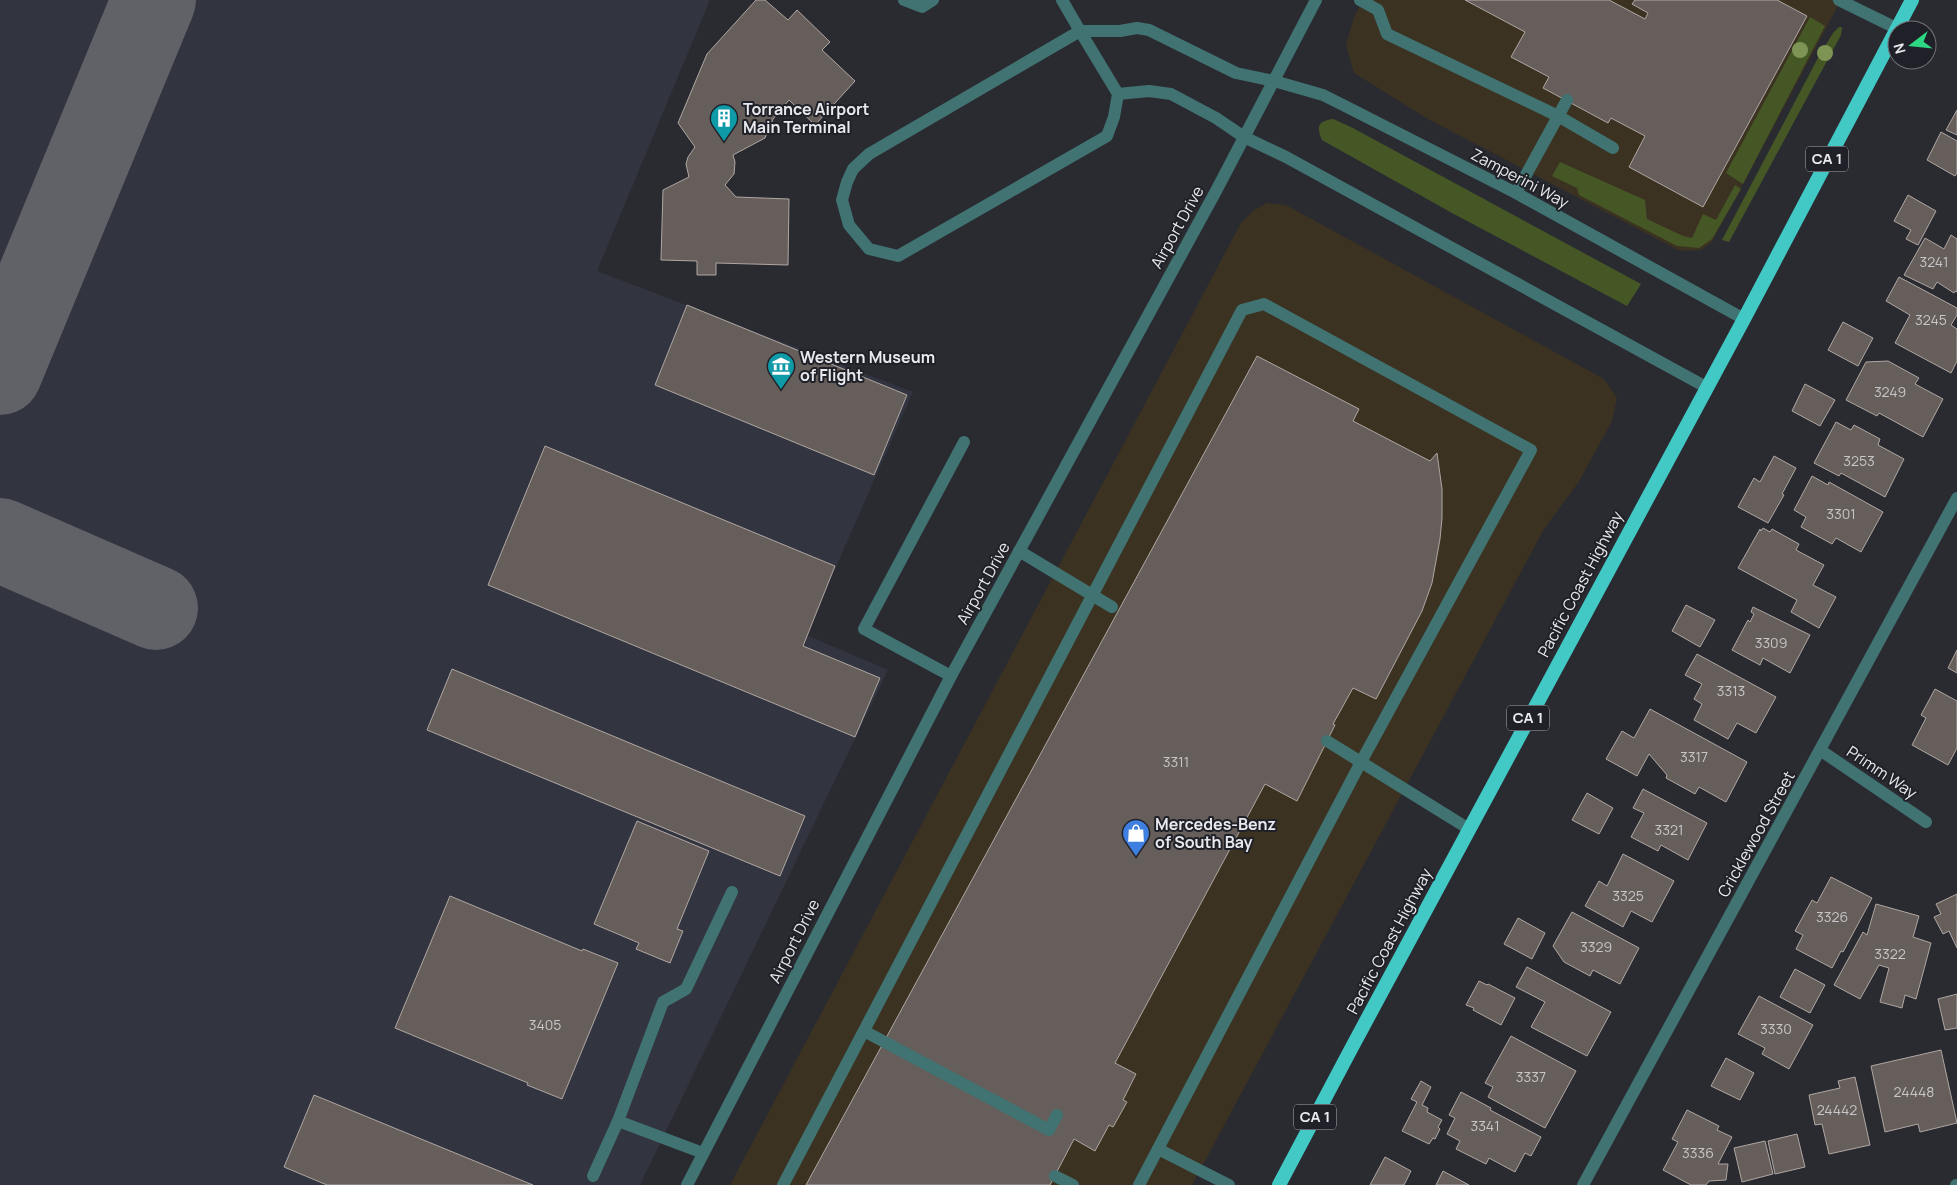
<svg xmlns="http://www.w3.org/2000/svg" width="1957" height="1185" font-family="Manrope,sans-serif">
  <style>
    .commercial { fill: #3b3221 }
    .built { fill: #323440 }
    .green { fill: #465726 }
    .lines { fill: none; stroke-linecap: round; stroke-linejoin: round }
    .taxiway { stroke: #616268; stroke-width: 84 }
    .building { fill: #655e5a; stroke: #b0a7a3 }
    .service { stroke: #407372; stroke-width: 12 }
    .minor { stroke: #407372; stroke-width: 12 }
    .trunk { stroke: #42c9c6; stroke-width: 14 }
    .tree { fill: #7d9455 }
    .labels { text-anchor: middle; stroke-width: 4; stroke-linejoin: round; paint-order: stroke }
    .number-label { font-size: 14px; fill: #c7c6c9 }
    .shield { fill: #202128; stroke: #acadb3; stroke-width: 1 }
    .shield-label { font-size: 15px; font-weight: bold; fill: #e8e9ee }
    .poi-label { font-size: 16px; font-weight: bold; fill: #e8e9ee; stroke: #202128; text-anchor: start }
    .street-label { font-size: 16px; fill: #e8e9ee; stroke: #202128 }
  </style>
  <rect width="100%" height="100%" fill="#2a2b31"/>
  <g class="commercial">
    <path d="M1363 0H1841L1712 242 1701 250 1687 251 1678 250 1428 119 1354 73 1346 45 1354 17Z"/>
    <path d="M1267 203 1286 205 1604 379 1617 398 1612 421 1578 483 1544 529 1192 1185H730L1241 223 1253 211Z"/>
  </g>
  <path class="built" d="M0 0H710L597 271 913 392 806 635 888 670 640 1185H0Z"/>
  <g class="green">
    <path d="M1810 17 1825 26 1743 184 1726 173Z"/>
    <path d="M1839 27H1842L1841 35 1729 242 1722 240 1819 56 1833 33Z"/>
    <path d="M1333 119 1351 127 1641 284 1627 306 1452 213 1322 140C1316 126 1318 121 1333 119Z"/>
    <path d="M1560 162 1645 200 1647 219 1683 236 1692 238 1703 214 1716 220 1735 185 1741 189 1712 239 1699 248 1677 246 1579 195 1577 188 1552 176Z"/>
  </g>
  <g class="lines">
    <g class="taxiway">
      <path d="M0 373 154 0"/>
      <path d="M0 540 156 608"/>
    </g>
  </g>
  <g class="building">
    <path d="M756 0H765L788 20 797 10 830 42 822 50 855 81 815 125 789 100 773 119 765 138 733 155 735 162 734 174 725 185 736 197 789 199 788 265 716 263V275H697V261L661 260 663 190 689 177 686 164 688 157 695 147 678 123 707 54Z"/>
    <path d="M1465 0H1609L1645 19 1648 13 1632 4 1635 0H1777L1807 16 1703 207 1629 167 1645 136 1611 118 1608 123 1543 88 1549 77 1511 57 1525 32Z"/>
    <path d="M1957 110V135L1946 130Z"/>
    <path d="M1941 132 1957 141V173L1955 176 1927 160Z"/>
    <path d="M1908 195 1936 211 1918 245 1906 239 1911 230 1894 221Z"/>
    <path d="M1951 235 1957 239V292L1955 291 1954 293 1937 282 1933 289 1904 275 1925 238 1944 249Z"/>
    <path d="M1899 277 1957 308V315L1951 325 1957 329V361L1951 373 1895 343 1910 315 1886 301Z"/>
    <path d="M687 305 907 395 874 475 655 385Z"/>
    <path d="M1843 322 1873 338 1858 366 1828 350Z"/>
    <path d="M1257 356 1359 409 1353 421 1430 461 1437 453 1442 489V518L1440 539 1432 583 1422 611 1376 699 1353 688 1333 724 1335 725 1297 801 1265 784 1115 1063 1136 1074 1123 1100 1127 1102 1113 1127 1109 1125 1095 1151 1074 1139 1050 1185H806Z"/>
    <path d="M1888 361 1919 378 1915 384 1943 399 1923 437 1879 413 1877 416 1846 400 1866 362Z"/>
    <path d="M1805 384 1835 400 1820 426 1792 411Z"/>
    <path d="M1836 422 1851 430 1854 425 1880 439 1878 445 1904 459 1885 497 1841 473 1839 476 1814 463Z"/>
    <path d="M545 446 835 566 803 646 880 678 855 737 488 585Z"/>
    <path d="M1774 456 1796 468 1782 494 1784 495 1768 523 1738 507 1754 478 1760 482Z"/>
    <path d="M1812 476 1828 485 1829 482 1883 512 1861 552 1836 538 1832 544 1801 527 1806 517 1794 510Z"/>
    <path d="M1763 528 1770 532 1772 529 1799 544 1796 550 1824 565 1813 585 1836 597 1819 628 1791 612 1797 600 1738 568 1760 529 1761 531Z"/>
    <path d="M1686 605 1715 620 1700 647 1672 631Z"/>
    <path d="M1753 607 1810 635 1790 673 1763 658 1760 665 1732 650 1748 620 1750 622 1754 614 1751 612Z"/>
    <path d="M1957 650V673L1948 668Z"/>
    <path d="M1697 654 1776 697 1756 733 1737 723 1728 739 1694 720 1702 704 1694 699 1702 684 1685 675Z"/>
    <path d="M452 669 805 816 780 876 427 730Z"/>
    <path d="M1935 689 1957 701V748L1948 765 1912 745 1926 718 1921 715Z"/>
    <path d="M1650 709 1747 762 1726 802 1699 787 1695 794 1666 778 1667 775 1649 754 1637 776 1606 759 1622 731 1634 738Z"/>
    <path d="M1643 789 1707 823 1688 860 1661 845 1658 851 1631 837 1644 813 1633 808Z"/>
    <path d="M1587 793 1613 808 1599 834 1572 820Z"/>
    <path d="M637 821 709 851 677 929 683 931 670 963 636 949 639 943 594 924Z"/>
    <path d="M1623 854 1674 881 1652 922 1631 911 1623 927 1585 906 1599 881 1607 886Z"/>
    <path d="M1831 877 1872 898 1843 952 1841 951 1832 968 1796 949 1803 935 1795 931 1812 900 1817 903Z"/>
    <path d="M1957 894V948L1949 931 1943 934 1934 917 1941 914 1936 904Z"/>
    <path d="M450 896 582 951 583 949 618 963 562 1099 527 1085 528 1083 395 1028Z"/>
    <path d="M1876 904 1919 916 1913 937 1931 943 1916 999 1905 995 1902 1008 1880 1002 1889 968 1879 965 1860 999 1834 985 1863 932 1867 935Z"/>
    <path d="M1572 912 1639 948 1620 984 1593 970 1590 976 1564 962 1553 946Z"/>
    <path d="M1518 918 1545 933 1532 959 1504 944Z"/>
    <path d="M1527 967 1611 1012 1587 1056 1531 1027 1545 1002 1516 987Z"/>
    <path d="M1795 969 1825 985 1810 1013 1780 997Z"/>
    <path d="M1479 981 1487 985 1488 984 1515 998 1501 1025 1473 1010 1474 1008 1466 1005Z"/>
    <path d="M1957 994V1028L1945 1030 1938 999Z"/>
    <path d="M1759 996 1813 1025 1789 1069 1762 1054 1765 1048 1738 1034Z"/>
    <path d="M1511 1036 1576 1071 1545 1128 1488 1097 1493 1087 1485 1083Z"/>
    <path d="M1941 1050 1957 1123 1920 1132 1918 1124 1885 1132 1871 1066Z"/>
    <path d="M1726 1058 1754 1073 1740 1100 1711 1086Z"/>
    <path d="M1855 1077 1870 1145 1829 1154 1822 1124 1815 1125 1809 1095 1840 1088 1838 1081Z"/>
    <path d="M1421 1081 1431 1087 1422 1105 1428 1108 1427 1112 1442 1120 1438 1127 1440 1129 1435 1139 1433 1138 1429 1144 1402 1131 1417 1102 1411 1099Z"/>
    <path d="M1461 1092 1491 1108 1490 1110 1541 1137 1531 1156 1525 1153 1515 1172 1489 1158 1486 1164 1456 1149 1460 1141 1447 1134 1455 1118 1449 1115Z"/>
    <path d="M314 1095 533 1185H327L284 1167Z"/>
    <path d="M1687 1110 1719 1126 1717 1130 1732 1137 1718 1164H1728L1726 1180 1709 1181 1706 1185H1691L1663 1170 1678 1142 1672 1139Z"/>
    <path d="M1797 1134 1805 1167 1775 1174 1768 1141Z"/>
    <path d="M1765 1141 1773 1174 1742 1182 1734 1148Z"/>
    <path d="M1385 1157 1411 1171 1404 1185H1370Z"/>
    <path d="M1443 1171 1469 1185H1436Z"/>
  </g>
  <g class="lines">
    <g class="service">
      <path d="M904 0 922 7 933 0"/>
      <path d="M1062 0 1080 31"/>
      <path d="M1360 0 1378 10 1387 34 1558 116 1613 148"/>
      <path d="M1839 0 1896 28"/>
      <path d="M1516 193 1567 100"/>
      <path d="M1019 551 1112 607"/>
      <path d="M951 676 864 629 964 442"/>
      <path d="M1327 741 1469 829"/>
      <path d="M864 1031 1049 1130 1057 1115"/>
      <path d="M1158 1149 1229 1185"/>
      <path d="M703 1153 618 1121 663 1002 686 989 732 892"/>
      <path d="M593 1176 618 1121"/>
      <path d="M1055 1176 1073 1185"/>
      <path d="M783 1185 1242 310 1264 304 1531 450 1361 762 1139 1185"/>
    </g>
    <g class="minor">
      <path d="M1080 31 1118 94 1114 117 1107 136 898 256 869 249 849 225 842 200 847 182 853 169 869 154 1080 31H1120L1137 28 1149 30 1236 73 1274 81 1323 95 1341 104 1516 193 1744 319"/>
      <path d="M1118 94 1149 91 1171 94 1216 118 1244 137 1286 157 1706 387"/>
      <path d="M1820 750 1926 822"/>
      <path d="M687 1185 951 676 1216 191 1316 0"/>
      <path d="M1583 1185 1957 498"/>
      <path d="M1956 1185H1957"/>
    </g>
    <path class="trunk" d="M1279 1185 1351 1049 1744 319 1912 0"/>
  </g>
  <g class="tree">
    <circle cx="1800" cy="50" r="8"/>
    <circle cx="1825" cy="53" r="8"/>
  </g>
  <defs>
    <g id="building-pin" transform="scale(1.4375)"><path d="M0 17L-7.5 6A9.5 9.5 0 1 1 7.5 6Z" fill="#0f9aa8" stroke="#202128"/><path d="M-4-6H4V6H1V3H-1V6H-4ZM-2.5-4.3h1.7v1.8h-1.7ZM.8-4.3h1.7v1.8H.8ZM-2.5-1h1.7V.8h-1.7ZM.8-1h1.7V.8H.8Z" fill="#fff"/></g>
    <g id="museum-pin" transform="scale(1.4375)"><path d="M0 17L-7.5 6A9.5 9.5 0 1 1 7.5 6Z" fill="#0f9aa8" stroke="#202128"/><path d="M0-6L6-3V-2H-6V-3ZM-5-1h2V3h-2ZM-1-1h2V3h-2ZM3-1h2V3H3ZM-6 4H6V6H-6Z" fill="#fff"/></g>
    <g id="shop-pin" transform="scale(1.4375)"><path d="M0 17L-7.5 6A9.5 9.5 0 1 1 7.5 6Z" fill="#3f7fe0" stroke="#202128"/><path d="M-5-2.5h2.3a2.7 3.5 0 0 1 5.4 0H5L5.5 6h-11ZM-1.5-2.5h3a1.5 2.3 0 0 0-3 0Z" fill="#fff"/></g>
  </defs>
  <g fill-rule="evenodd">
    <use href="#building-pin" x="724" y="118"/>
    <use href="#museum-pin" x="781" y="366"/>
    <use href="#shop-pin" x="1136" y="833"/>
  </g>
  <g class="labels">
    <g class="number-label">
      <text x="1934" y="267">3241</text>
      <text x="1931" y="325">3245</text>
      <text x="1890" y="397">3249</text>
      <text x="1859" y="466">3253</text>
      <text x="1841" y="519">3301</text>
      <text x="1771" y="648">3309</text>
      <text x="1731" y="696">3313</text>
      <text x="1694" y="762">3317</text>
      <text x="1176" y="767">3311</text>
      <text x="1669" y="835">3321</text>
      <text x="1628" y="901">3325</text>
      <text x="1832" y="922">3326</text>
      <text x="1596" y="952">3329</text>
      <text x="1890" y="959">3322</text>
      <text x="545" y="1030">3405</text>
      <text x="1776" y="1034">3330</text>
      <text x="1531" y="1082">3337</text>
      <text x="1914" y="1097">24448</text>
      <text x="1837" y="1115">24442</text>
      <text x="1485" y="1131">3341</text>
      <text x="1698" y="1158">3336</text>
    </g>
    <g class="shield">
      <rect x="1806" y="146.5" width="42" height="25" rx="4"/>
      <rect x="1507" y="705.5" width="42" height="25" rx="4"/>
      <rect x="1294" y="1104.5" width="42" height="25" rx="4"/>
    </g>
    <g class="shield-label">
      <text x="1827" y="164">CA 1</text>
      <text x="1528" y="723">CA 1</text>
      <text x="1315" y="1122">CA 1</text>
    </g>
    <g class="poi-label">
      <text x="743" y="115">Torrance Airport<tspan x="743" dy="18">Main Terminal</tspan></text>
      <text x="800" y="363">Western Museum<tspan x="800" dy="18">of Flight</tspan></text>
      <text x="1155" y="830">Mercedes-Benz<tspan x="1155" dy="18">of South Bay</tspan></text>
    </g>
    <g class="street-label">
      <text transform="translate(1520 178) rotate(28)" y="6">Zamperini Way</text>
      <text transform="translate(1177 227) rotate(-61)" y="6">Airport Drive</text>
      <text transform="translate(983 583) rotate(-61)" y="6">Airport Drive</text>
      <text transform="translate(1580 584) rotate(-62)" y="6">Pacific Coast Highway</text>
      <text transform="translate(1882 772) rotate(34)" y="6">Primm Way</text>
      <text transform="translate(1756 834) rotate(-61)" y="6">Cricklewood Street</text>
      <text transform="translate(794 941) rotate(-63)" y="6">Airport Drive</text>
      <text transform="translate(1389 941) rotate(-62)" y="6">Pacific Coast Highway</text>
    </g>
  </g>
  <g transform="translate(1912 45) rotate(254)"><circle r="24" fill="#202128" stroke="#707177"/>
  <path d="M0-4L9 19L0 12L-9 19Z" fill="#2dd884"/>
  <text y="-8" font-size="14" font-weight="bold" text-anchor="middle" fill="#e8e9ee">N</text>
  </g>
</svg>
